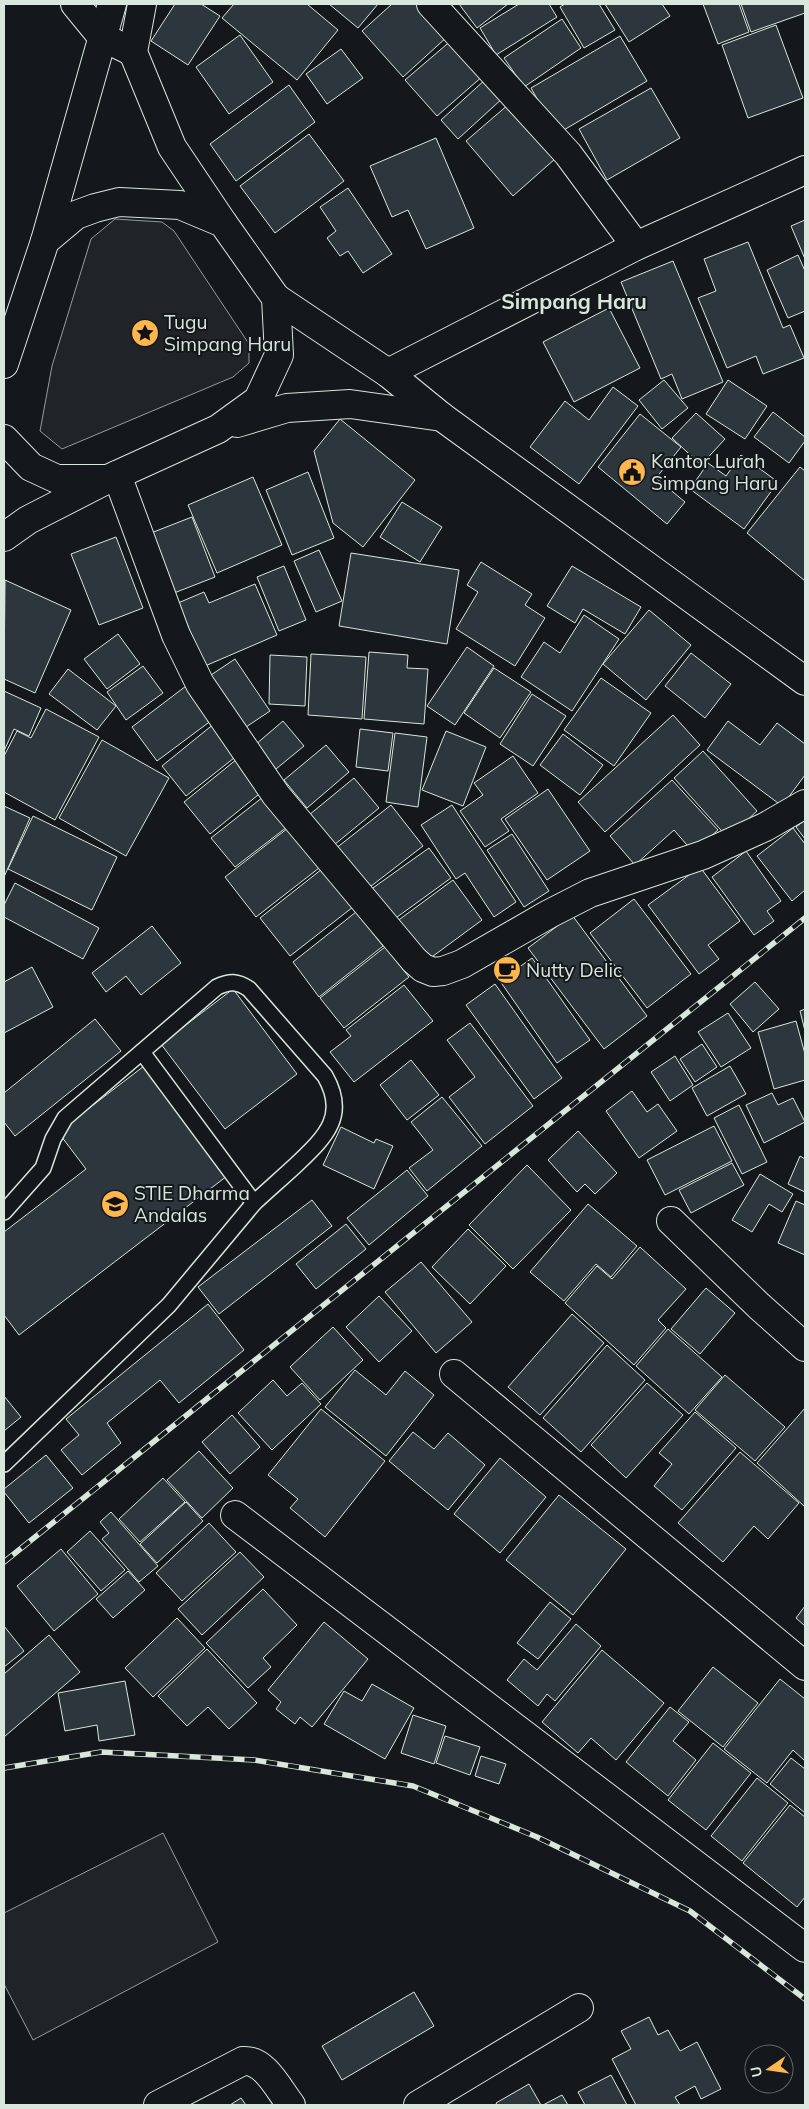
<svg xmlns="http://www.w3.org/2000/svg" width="809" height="2109" font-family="Mulish,sans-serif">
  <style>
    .green { fill: #202428; stroke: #939e99 }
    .building { fill: #2c363c; stroke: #d8e6dc }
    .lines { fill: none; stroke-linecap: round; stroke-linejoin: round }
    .lane-casing { stroke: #d8e6dc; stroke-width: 18 }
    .street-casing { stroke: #d8e6dc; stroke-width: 30 }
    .secondary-casing { stroke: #d8e6dc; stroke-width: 30 }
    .primary-casing { stroke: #d8e6dc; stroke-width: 30 }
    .lane { stroke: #14181c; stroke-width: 15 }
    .street { stroke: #14181c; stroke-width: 28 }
    .secondary { stroke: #14181c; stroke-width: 28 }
    .primary { stroke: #14181c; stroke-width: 28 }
    .rail-casing { stroke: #d8e6dc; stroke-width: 5.5 }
    .rail { stroke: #14181c; stroke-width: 4; stroke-dasharray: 11; stroke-linecap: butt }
    .labels { text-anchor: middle; stroke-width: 4; stroke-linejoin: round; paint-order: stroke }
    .poi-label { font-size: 19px; fill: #d8e6dc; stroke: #14181c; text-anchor: start }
    .quarter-label { font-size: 21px; font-weight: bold; fill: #d8e6dc; stroke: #14181c }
  </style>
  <rect width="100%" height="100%" fill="#14181c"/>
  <g class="green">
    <path d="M115 219 162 222 174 231 249 344V363L233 377 62 449 40 431 52 366 91 239Z"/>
    <path d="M163 1833 218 1942 33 2040 4 1984V1913Z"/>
  </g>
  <g class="building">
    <path d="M175 4H201L220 16 188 65 151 41Z"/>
    <path d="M234 4H307L338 30 297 80 222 18Z"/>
    <path d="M329 4H378L358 28Z"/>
    <path d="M392 4H420L448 36 403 77 362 31Z"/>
    <path d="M459 4H508L477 28Z"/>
    <path d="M519 4H549L557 17 496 55 480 28Z"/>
    <path d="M565 4H599L615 30 584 48 560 7Z"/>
    <path d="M605 4H662L670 16 629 42Z"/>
    <path d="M703 4H739L749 32 718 44Z"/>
    <path d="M741 4H805V13L751 32Z"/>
    <path d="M562 19 581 48 524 87 504 58Z"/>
    <path d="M776 25 803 98 748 118 722 45Z"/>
    <path d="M240 35 273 82 229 114 196 67Z"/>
    <path d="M620 36 647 81 557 134 531 88Z"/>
    <path d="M453 39 484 75 437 116 405 80Z"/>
    <path d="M341 49 363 78 327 104 306 74Z"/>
    <path d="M487 78 504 97 458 139 441 120Z"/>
    <path d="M289 85 315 122 236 181 210 144Z"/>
    <path d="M651 88 680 138 607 180 579 129Z"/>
    <path d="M509 104 556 158 513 196 466 141Z"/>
    <path d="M309 134 344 181 275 233 240 186Z"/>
    <path d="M436 138 474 228 426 249 408 210 392 217 370 166Z"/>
    <path d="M348 188 392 254 363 273 348 251 340 256 327 238 336 231 320 207Z"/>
    <path d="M805 220V259L791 226Z"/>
    <path d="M748 242 783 328 790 325 804 358 763 374 756 356 727 368 698 298 716 291 704 259Z"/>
    <path d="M798 255 805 271V311L788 318 767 270Z"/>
    <path d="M673 261 723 382 682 399 672 374 661 379 621 282Z"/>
    <path d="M609 308 640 368 574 402 543 342Z"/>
    <path d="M664 380 688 408 662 429 639 400Z"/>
    <path d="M728 380 767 406 745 439 706 414Z"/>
    <path d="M613 387 638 406 579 484 530 447 565 401 589 420Z"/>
    <path d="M773 412 805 437V441L789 463 754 437Z"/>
    <path d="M696 413 725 439 701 465 672 438Z"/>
    <path d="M640 414 681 447 656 478 685 502 667 524 598 467Z"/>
    <path d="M340 419 415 480 363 547 333 523 314 451Z"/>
    <path d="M741 455 778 482 744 529 690 489 708 463 726 476Z"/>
    <path d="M800 467 805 471V581L747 533Z"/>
    <path d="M308 472 334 538 292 555 266 490Z"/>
    <path d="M253 477 282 545 217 573 188 505Z"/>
    <path d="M402 502 442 527 420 562 380 537Z"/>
    <path d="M192 517 215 577 174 593 151 533Z"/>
    <path d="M116 537 143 608 99 625 71 554Z"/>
    <path d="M319 550 342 601 316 612 294 561Z"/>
    <path d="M351 553 459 570 447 644 339 626Z"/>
    <path d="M481 562 532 594 525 605 545 618 515 666 456 629 478 592 467 585Z"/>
    <path d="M284 566 306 620 279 631 257 577Z"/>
    <path d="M572 566 641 607 625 634 583 609 575 623 547 606Z"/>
    <path d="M5 580 71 610 35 693 4 679Z"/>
    <path d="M255 584 277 635 205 666 178 603 204 592 209 603Z"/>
    <path d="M649 610 691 645 646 700 603 664Z"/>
    <path d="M584 615 619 639 572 711 521 677 544 642 560 653Z"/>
    <path d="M118 634 140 664 107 689 84 659Z"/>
    <path d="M467 647 494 666 455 725 427 706Z"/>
    <path d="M369 652 408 655 407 668 428 669 424 724 364 719Z"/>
    <path d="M691 653 731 684 705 718 665 686Z"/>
    <path d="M311 654 366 657 362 719 308 715Z"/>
    <path d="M270 655 307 657 305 706 269 704Z"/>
    <path d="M235 659 270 711 243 729 208 677Z"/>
    <path d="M143 666 163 693 126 720 107 692Z"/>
    <path d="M494 668 531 692 500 738 464 713Z"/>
    <path d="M68 669 116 706 97 730 49 694Z"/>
    <path d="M601 678 651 713 614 766 564 730Z"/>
    <path d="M186 686 212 720 157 761 132 727Z"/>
    <path d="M4 691 41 708 29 736 14 729 4 751Z"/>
    <path d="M532 694 566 716 533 766 500 744Z"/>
    <path d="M46 709 99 737 55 820 4 792V756L17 731 31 738Z"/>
    <path d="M673 715 700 745 605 832 578 802Z"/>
    <path d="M283 721 304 746 276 769 255 745Z"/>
    <path d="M728 721 760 745 777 723 805 744V775L782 806 707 750Z"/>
    <path d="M215 723 239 754 186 796 162 766Z"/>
    <path d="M360 729 393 733 388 771 356 767Z"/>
    <path d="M446 731 486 747 463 806 422 790Z"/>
    <path d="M395 733 427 737 418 807 386 802Z"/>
    <path d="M563 734 603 765 580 795 540 765Z"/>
    <path d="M102 740 169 778 126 856 59 818Z"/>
    <path d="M326 745 349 772 307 808 284 780Z"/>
    <path d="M703 751 757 811 728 838 674 778Z"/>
    <path d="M513 756 538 793 501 819 509 831 485 847 460 811 483 795 474 783Z"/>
    <path d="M237 759 263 791 210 834 184 802Z"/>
    <path d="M354 778 379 808 334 845 309 815Z"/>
    <path d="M672 780 718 830 693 852 674 830 635 865 610 836Z"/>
    <path d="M548 789 590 851 547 880 505 819Z"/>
    <path d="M263 797 287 827 235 867 211 838Z"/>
    <path d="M391 805 423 846 366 890 335 849Z"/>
    <path d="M452 805 516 902 494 917 465 873 456 879 421 825Z"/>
    <path d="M4 806 30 818 4 877Z"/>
    <path d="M33 816 117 857 92 910 8 869Z"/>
    <path d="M805 820V839L796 827Z"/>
    <path d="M288 828 319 868 256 917 225 877Z"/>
    <path d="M793 828 805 844V890L792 901 757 856Z"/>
    <path d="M512 834 549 891 524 907 487 850Z"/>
    <path d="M429 848 451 878 393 920 370 890Z"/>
    <path d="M746 851 781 901 767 911 774 921 754 935 712 877Z"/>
    <path d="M700 867 740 921 708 945 719 959 699 974 648 905Z"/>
    <path d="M322 869 353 907 290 956 260 918Z"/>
    <path d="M453 880 482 920 425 962 396 922Z"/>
    <path d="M15 883 99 928 83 959 4 917V905Z"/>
    <path d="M634 899 691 974 647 1008 590 933Z"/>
    <path d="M356 912 383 946 319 997 293 962Z"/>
    <path d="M572 915 647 1016 604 1049 528 948Z"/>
    <path d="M152 926 181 963 141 995 126 976 106 992 92 973Z"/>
    <path d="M385 947 409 977 344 1028 320 998Z"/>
    <path d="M532 958 590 1040 557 1063 500 981Z"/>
    <path d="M32 967 53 1007 4 1033V982Z"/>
    <path d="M755 982 779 1009 753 1032 730 1004Z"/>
    <path d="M495 984 562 1078 534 1099 466 1005Z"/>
    <path d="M404 985 433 1021 354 1082 330 1052 351 1036 346 1030Z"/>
    <path d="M233 989 297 1074 225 1129 161 1044Z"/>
    <path d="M805 1009V1031L800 1011Z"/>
    <path d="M728 1013 751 1048 721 1067 698 1032Z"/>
    <path d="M95 1019 121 1051 15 1136 4 1122V1093Z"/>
    <path d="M796 1021 805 1054V1080L774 1089 758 1032Z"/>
    <path d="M470 1023 533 1106 485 1144 449 1097 475 1077 447 1040Z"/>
    <path d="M702 1044 717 1067 695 1082 680 1059Z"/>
    <path d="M675 1056 693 1085 670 1101 651 1072Z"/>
    <path d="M411 1060 439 1095 407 1120 380 1085Z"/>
    <path d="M144 1066 227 1176 19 1335 4 1315V1232L86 1169 58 1132Z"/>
    <path d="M730 1066 746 1094 707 1116 692 1088Z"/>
    <path d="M632 1091 647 1112 658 1104 677 1131 639 1158 606 1111Z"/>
    <path d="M772 1093 778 1105 793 1098 805 1122 764 1143 746 1105Z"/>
    <path d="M442 1097 482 1146 427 1191 409 1168 433 1150 411 1122Z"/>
    <path d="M739 1105 767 1162 742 1174 714 1118Z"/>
    <path d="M714 1126 732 1161 665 1195 647 1160Z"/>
    <path d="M341 1127 374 1143 376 1139 393 1146 374 1189 323 1165Z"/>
    <path d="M578 1131 617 1173 595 1194 585 1184 577 1192 548 1160Z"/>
    <path d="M800 1156 805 1159V1192L788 1184Z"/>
    <path d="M732 1163 744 1185 691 1213 679 1190Z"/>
    <path d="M527 1165 571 1210 513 1269 469 1225Z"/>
    <path d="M407 1170 428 1196 369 1245 347 1218Z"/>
    <path d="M760 1174 793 1194 782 1212 769 1204 752 1232 732 1220Z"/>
    <path d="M312 1200 332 1226 219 1314 198 1287Z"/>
    <path d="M796 1201 805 1205V1255L778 1243Z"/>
    <path d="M588 1204 637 1246 611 1277 596 1264 564 1301 530 1272Z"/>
    <path d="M346 1224 366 1249 316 1289 296 1264Z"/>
    <path d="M468 1229 506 1266 470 1304 432 1267Z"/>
    <path d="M640 1247 686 1289 658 1320 666 1328 634 1365 565 1303 597 1266 612 1279Z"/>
    <path d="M421 1262 472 1322 436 1353 385 1292Z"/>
    <path d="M706 1288 735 1313 700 1354 671 1329Z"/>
    <path d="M379 1296 412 1331 379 1362 346 1327Z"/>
    <path d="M208 1304 244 1350 179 1403 160 1380 107 1423 121 1443 82 1475 61 1450 79 1435 66 1419Z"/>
    <path d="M572 1314 604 1343 540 1415 508 1387Z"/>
    <path d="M333 1327 363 1360 320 1400 290 1367Z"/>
    <path d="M668 1329 722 1377 689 1414 636 1366Z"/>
    <path d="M607 1345 645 1380 581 1452 543 1418Z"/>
    <path d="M355 1370 386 1395 405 1371 434 1395 386 1456 325 1407Z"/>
    <path d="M725 1375 785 1427 755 1461 695 1410Z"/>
    <path d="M273 1380 287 1396 302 1383 321 1404 272 1450 238 1413Z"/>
    <path d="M647 1383 683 1415 626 1478 591 1445Z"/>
    <path d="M4 1396 21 1417 4 1431Z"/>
    <path d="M805 1408V1507L757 1463Z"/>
    <path d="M321 1409 385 1461 325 1537 290 1508 298 1499 268 1475Z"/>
    <path d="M695 1412 736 1448 682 1510 654 1486 672 1464 659 1453Z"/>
    <path d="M232 1415 260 1447 230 1474 202 1442Z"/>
    <path d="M413 1432 434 1449 448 1433 485 1465 448 1510 389 1461Z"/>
    <path d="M199 1451 233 1488 202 1518 167 1480Z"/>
    <path d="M740 1452 799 1503 768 1539 754 1526 723 1562 678 1523Z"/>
    <path d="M46 1455 73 1488 29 1523 4 1492V1489Z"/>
    <path d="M500 1458 546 1497 500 1553 454 1514Z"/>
    <path d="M163 1478 185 1502 140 1542 119 1519Z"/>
    <path d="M559 1495 626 1549 573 1615 506 1560Z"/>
    <path d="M186 1502 203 1521 157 1563 140 1544Z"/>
    <path d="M111 1512 158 1566 139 1582 102 1539 109 1533 100 1522Z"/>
    <path d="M209 1523 236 1552 182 1601 156 1573Z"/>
    <path d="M90 1531 125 1570 101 1591 67 1552Z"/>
    <path d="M61 1549 98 1594 54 1631 17 1586Z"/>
    <path d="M240 1552 264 1577 202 1635 178 1609Z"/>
    <path d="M128 1571 145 1590 113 1618 96 1599Z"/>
    <path d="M263 1589 297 1625 263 1658 271 1667 248 1688 206 1643Z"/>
    <path d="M550 1602 571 1619 538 1659 517 1643Z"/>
    <path d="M805 1606V1626L796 1618Z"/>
    <path d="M177 1618 205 1648 153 1697 125 1668Z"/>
    <path d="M324 1622 368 1659 312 1727 300 1717 295 1724 276 1709 281 1702 268 1690Z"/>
    <path d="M576 1624 601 1646 555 1701 547 1694 538 1706 507 1680 524 1659 537 1670Z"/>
    <path d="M4 1626 24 1651 4 1667Z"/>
    <path d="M49 1635 80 1672 4 1737V1674Z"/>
    <path d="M207 1649 257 1703 229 1729 208 1707 187 1726 158 1696Z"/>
    <path d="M602 1650 664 1703 616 1760 591 1738 578 1753 542 1722Z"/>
    <path d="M713 1667 758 1703 723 1747 678 1711Z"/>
    <path d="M780 1679 805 1699V1761L793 1750 767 1783 724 1749Z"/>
    <path d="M125 1681 135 1735 99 1741 97 1725 65 1731 58 1693Z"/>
    <path d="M372 1684 414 1708 385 1759 324 1724 344 1691 362 1701Z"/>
    <path d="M670 1707 689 1722 673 1741 696 1760 668 1796 626 1762Z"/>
    <path d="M413 1715 446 1726 434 1764 401 1753Z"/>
    <path d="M445 1736 480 1747 470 1775 436 1763Z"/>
    <path d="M713 1743 751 1773 706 1830 668 1800Z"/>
    <path d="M481 1756 506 1764 499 1784 475 1776Z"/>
    <path d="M791 1758 805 1769V1813L770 1784Z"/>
    <path d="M757 1778 788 1803 742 1861 711 1836Z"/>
    <path d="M790 1805 805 1817V1897L797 1907 743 1863Z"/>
    <path d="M414 1992 434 2026 342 2080 322 2046Z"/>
    <path d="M649 2017 658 2035 668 2030 680 2051 697 2042 721 2089 701 2099 695 2086 675 2097 680 2105H636L612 2059 631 2049 621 2031Z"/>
    <path d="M611 2075 627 2105H585L578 2092Z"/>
    <path d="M529 2084 541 2105H497L496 2103Z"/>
    <path d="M562 2095 568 2105H543Z"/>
    <path d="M241 2098 246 2105H230Z"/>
  </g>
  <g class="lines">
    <g class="lane-casing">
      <g id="lane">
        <path d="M4 1212 43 1168 53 1139 65 1118 217 987C230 981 237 981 249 989L325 1076C348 1116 325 1137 297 1164 283 1177 268 1190 254 1203"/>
        <path d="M4 1464 169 1305 254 1203 142 1052"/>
      </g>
    </g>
    <g class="street-casing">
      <g id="street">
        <path d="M75 4 102 37 133 52"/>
        <path d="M431 4 568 154 636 246"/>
        <path d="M117 475 176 635 200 684 276 795 414 960 423 968 433 972 443 971 462 964 549 914 590 893 703 855 765 827 805 804"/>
        <path d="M671 1221 759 1306 805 1347"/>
        <path d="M454 1374 805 1666"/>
        <path d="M235 1515 805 1948"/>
        <path d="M158 2105 243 2061C265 2059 279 2090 291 2105"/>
        <path d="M418 2105 579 2008"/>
      </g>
    </g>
    <g class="secondary-casing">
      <g id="secondary">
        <path d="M276 298 388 373 442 417 805 681"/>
        <path d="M4 364 45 241 76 215 95 208 119 202 180 205 223 223 276 298 279 355 258 400 218 429 108 479H57L31 467 4 439"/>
        <path d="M388 373 636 246 805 170"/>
        <path d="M237 423 287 408 350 404 442 417"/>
        <path d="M4 537 28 520 104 481"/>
      </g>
    </g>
    <g class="primary-casing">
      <g id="primary">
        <path d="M142 4 133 52 172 147 223 223"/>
        <path d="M45 241 112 4"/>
      </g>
    </g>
    <use href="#lane" class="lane"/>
    <use href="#street" class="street"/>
    <use href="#secondary" class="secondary"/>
    <use href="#primary" class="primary"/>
    <g class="rail-casing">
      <g id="rail">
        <path d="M4 1562 805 918"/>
        <path d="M4 1768 101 1752 254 1760 413 1786 537 1837 690 1911 805 1999"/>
      </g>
    </g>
    <use href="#rail" class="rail"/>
  </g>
  <defs>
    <g id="sight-disc" transform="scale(1.4375)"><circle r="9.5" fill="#ffb74d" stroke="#14181c"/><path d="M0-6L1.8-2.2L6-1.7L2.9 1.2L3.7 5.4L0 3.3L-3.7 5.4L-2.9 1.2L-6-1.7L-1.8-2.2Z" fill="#111"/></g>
    <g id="civic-disc" transform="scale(1.4375)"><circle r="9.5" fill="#ffb74d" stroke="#14181c"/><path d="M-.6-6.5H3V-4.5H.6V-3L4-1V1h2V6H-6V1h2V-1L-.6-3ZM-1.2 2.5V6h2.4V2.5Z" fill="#111"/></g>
    <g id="cafe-disc" transform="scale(1.4375)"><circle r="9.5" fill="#ffb74d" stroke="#14181c"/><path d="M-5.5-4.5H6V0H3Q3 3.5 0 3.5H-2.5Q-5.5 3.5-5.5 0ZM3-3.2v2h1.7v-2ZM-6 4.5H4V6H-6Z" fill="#111"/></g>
    <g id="university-disc" transform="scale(1.4375)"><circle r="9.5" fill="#ffb74d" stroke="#14181c"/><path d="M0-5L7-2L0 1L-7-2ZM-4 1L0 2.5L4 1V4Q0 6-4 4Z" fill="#111"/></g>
  </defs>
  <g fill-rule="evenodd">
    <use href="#sight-disc" x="145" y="333"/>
    <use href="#civic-disc" x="632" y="472"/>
    <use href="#cafe-disc" x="507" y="970"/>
    <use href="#university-disc" x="115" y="1204"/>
  </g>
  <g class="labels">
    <g class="poi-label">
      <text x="164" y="329">Tugu<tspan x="164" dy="22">Simpang Haru</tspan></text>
      <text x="651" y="468">Kantor Lurah<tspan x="651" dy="22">Simpang Haru</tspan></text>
      <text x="526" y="977">Nutty Delic</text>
      <text x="134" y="1200">STIE Dharma<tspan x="134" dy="22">Andalas</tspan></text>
    </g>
    <g class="quarter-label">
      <text x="574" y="309">Simpang Haru</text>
    </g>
  </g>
  <rect width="809" height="2109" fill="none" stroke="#d8e6dc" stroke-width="10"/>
  <g transform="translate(769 2069) rotate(257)"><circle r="24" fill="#14181c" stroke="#626a69"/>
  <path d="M0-4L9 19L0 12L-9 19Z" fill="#ffb74d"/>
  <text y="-8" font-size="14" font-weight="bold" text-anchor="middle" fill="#d8e6dc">U</text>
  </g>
</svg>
